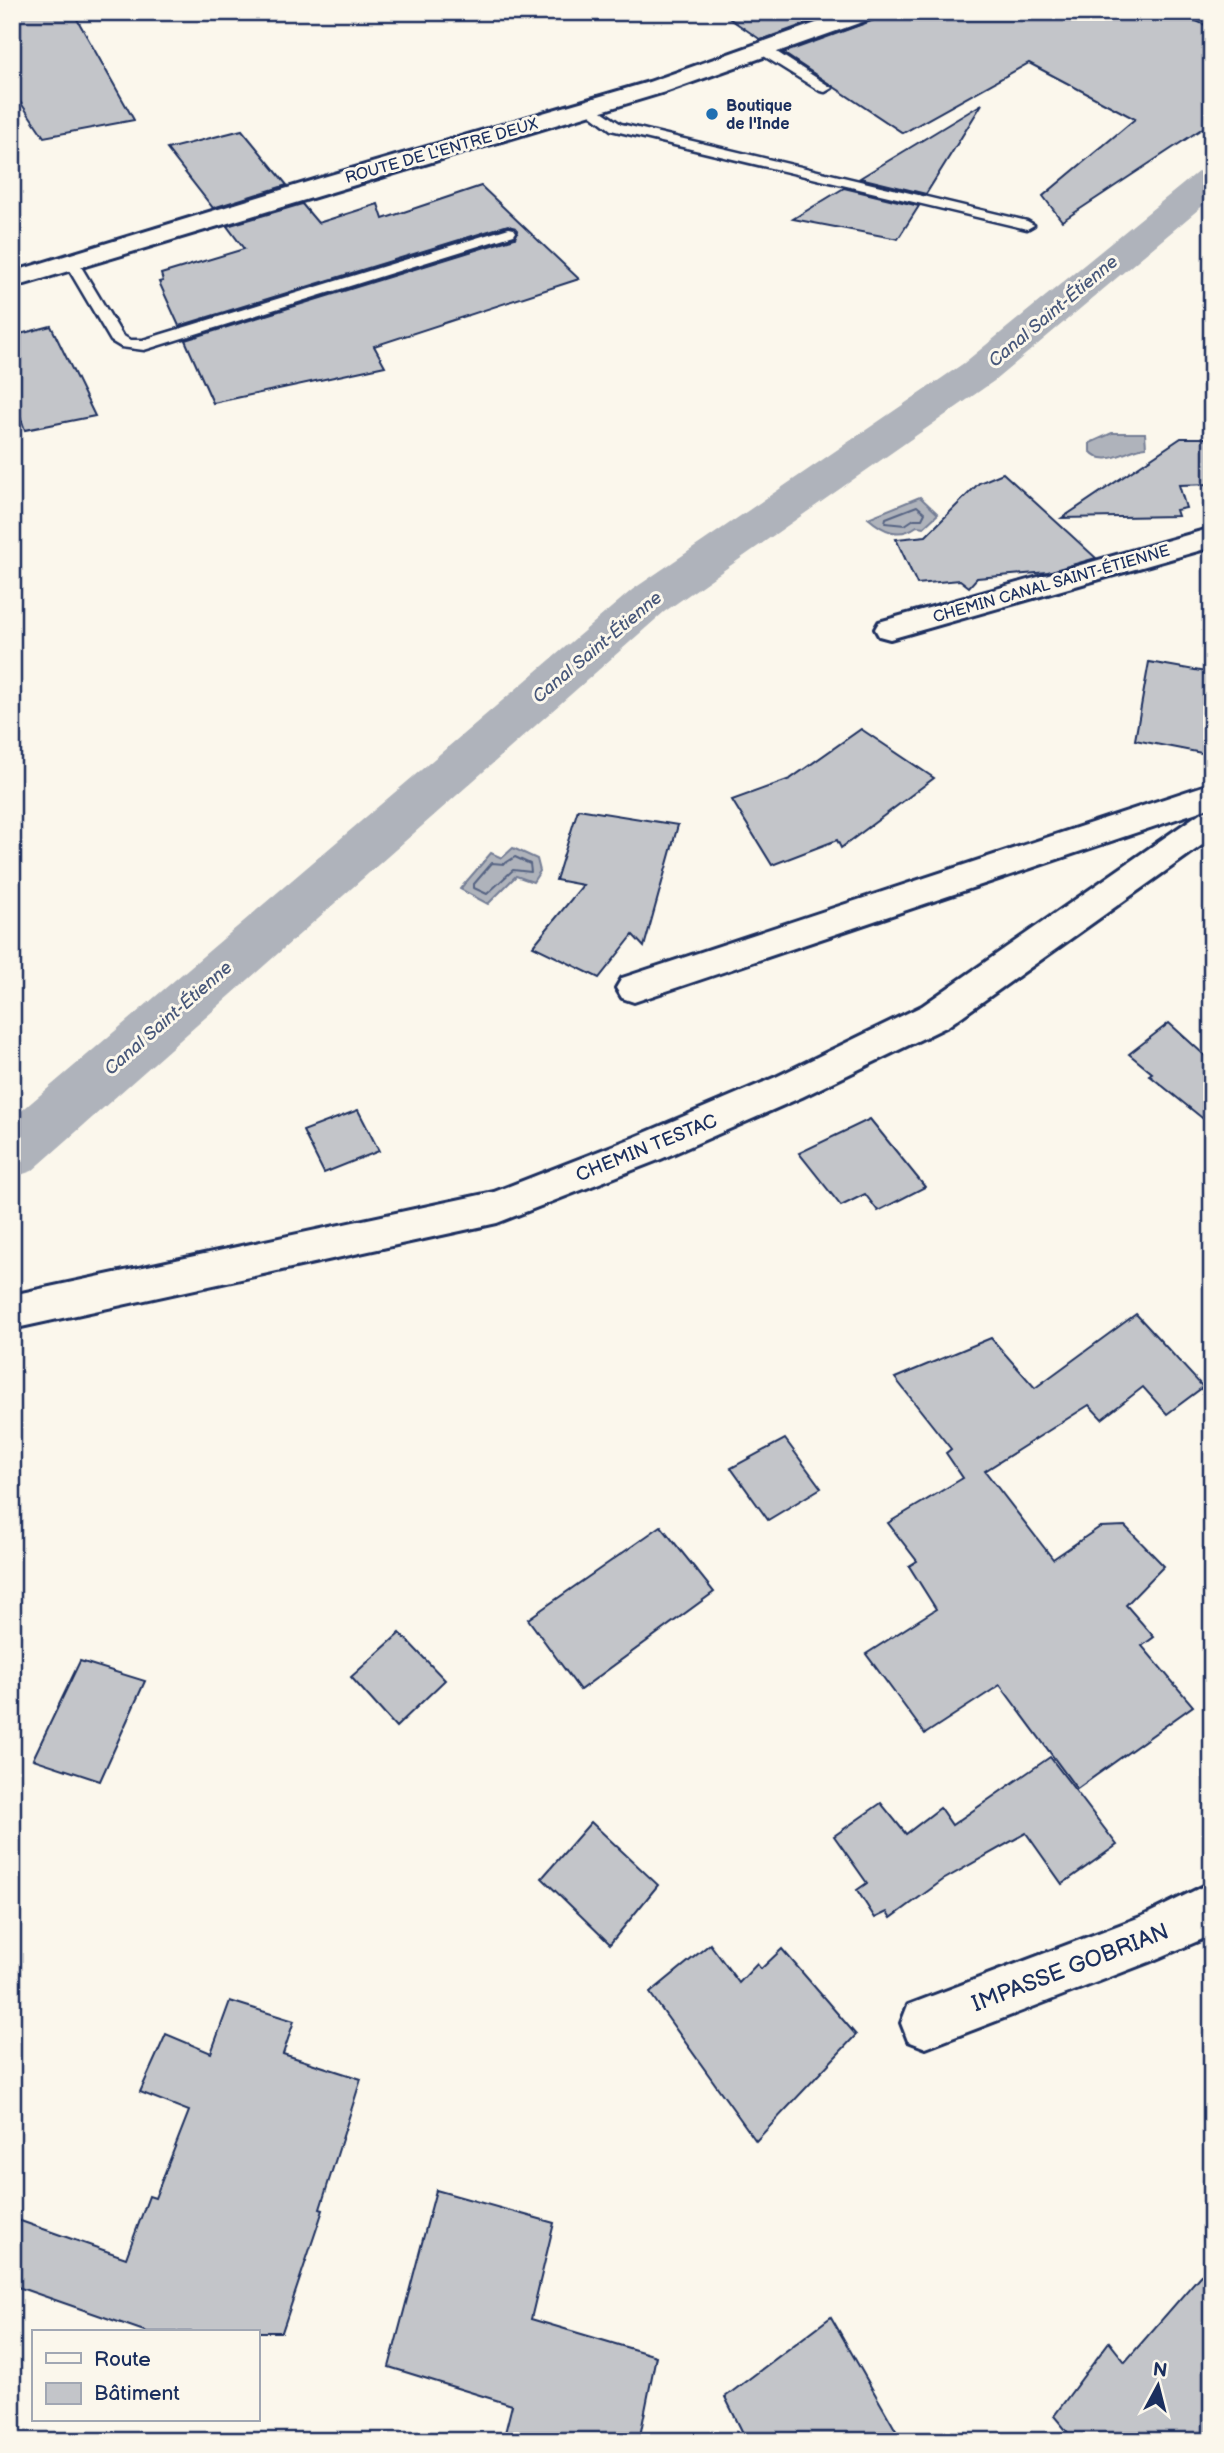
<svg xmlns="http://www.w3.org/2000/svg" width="1224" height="2453" font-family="'Balsamiq Sans',sans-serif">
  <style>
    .water { fill: #afb3bb; stroke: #747e96; stroke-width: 2 }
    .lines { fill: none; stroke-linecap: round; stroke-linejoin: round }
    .shore { stroke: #566483; stroke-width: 2 }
    .canal { fill: #afb3bb; fill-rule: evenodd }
    .building { fill: #c3c5c9; stroke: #1b2f5e; stroke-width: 2 }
    .lane-casing { stroke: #1b2f5e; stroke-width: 5 }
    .street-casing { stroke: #1b2f5e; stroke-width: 6 }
    .secondary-casing { stroke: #1b2f5e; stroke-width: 6 }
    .lane { fill: #fbf7ec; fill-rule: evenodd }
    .street { fill: #fbf7ec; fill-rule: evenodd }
    .secondary { fill: #fbf7ec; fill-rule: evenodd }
    .poi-dot { fill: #1f6fb2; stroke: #fbf7ec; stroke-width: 2.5 }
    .labels { text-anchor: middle; stroke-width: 6; stroke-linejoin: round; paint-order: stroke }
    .far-poi-label { font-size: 16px; font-weight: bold; fill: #1b2f5e; stroke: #fbf7ec; text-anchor: start }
    .far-street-label { font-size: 16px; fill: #1b2f5e; stroke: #fbf7ec }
    .far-water-label { font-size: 18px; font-style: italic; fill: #47577a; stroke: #fbf7ec }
    .street-label { font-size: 19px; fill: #1b2f5e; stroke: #fbf7ec }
    .near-street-label { font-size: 23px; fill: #1b2f5e; stroke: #fbf7ec }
  </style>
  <rect width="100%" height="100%" fill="#fbf7ec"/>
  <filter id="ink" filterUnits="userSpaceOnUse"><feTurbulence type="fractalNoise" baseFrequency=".0143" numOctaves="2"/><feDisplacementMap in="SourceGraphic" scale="14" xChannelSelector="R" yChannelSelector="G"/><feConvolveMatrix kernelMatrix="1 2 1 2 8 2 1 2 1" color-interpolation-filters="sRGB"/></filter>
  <g filter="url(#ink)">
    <g class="water">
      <path d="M1112 433H1145L1146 447C1126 449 1106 469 1090 451V443Z"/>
      <path d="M920 497 938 514 924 527 917 526C899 539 883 531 868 518Z"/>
      <path d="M513 848 537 859 540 871 533 882 516 876 488 904 460 889 491 853 502 858Z"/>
    </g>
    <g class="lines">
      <g class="shore">
        <path d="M917 506 925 513 922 519H914L905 525 885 523 886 518Z"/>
        <path d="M515 857 530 864 531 872 513 870 487 894 474 888V884L492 863 504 864Z"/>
      </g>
      <path class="canal" d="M1212 168V198L994 381 664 612 32 1171 12 1178V1119L632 590 964 363 1199 171Z"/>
    </g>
    <g class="building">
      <path d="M12 12H73L134 120 44 137 12 90Z"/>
      <path d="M720 12H838L761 40Z"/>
      <path d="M881 12H1176L1212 28V122L1062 221 1043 196 1135 119 1029 63 903 133 783 53 877 19Z"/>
      <path d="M982 104 926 194 860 178Z"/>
      <path d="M242 130 287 185 213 208 167 149Z"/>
      <path d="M481 186 579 279 374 346 385 366 213 403 185 340 515 238 518 231 508 225 179 326 159 282 163 281 161 274 244 249 227 226 302 204 318 223 378 204 383 219Z"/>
      <path d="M844 188 919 206 898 239 793 219Z"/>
      <path d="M51 326 95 416 25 430 12 393V336Z"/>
      <path d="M1181 438H1212V484L1179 485 1186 508 1176 510 1178 516 1062 518Z"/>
      <path d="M1003 473 1096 558 1048 572 977 578 969 587 960 580 917 584 896 539 926 536 979 483Z"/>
      <path d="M1149 662 1212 673V755L1135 740Z"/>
      <path d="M861 729 934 778 841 848 837 840 772 865 732 800 790 779Z"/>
      <path d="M578 809 678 825 644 947 633 935 599 978 533 946 583 885 556 880Z"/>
      <path d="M1169 1023 1212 1062V1126L1149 1075 1152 1073 1129 1054Z"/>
      <path d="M358 1110 379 1151 324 1173 303 1131Z"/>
      <path d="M870 1119 925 1187 878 1211 865 1194 841 1206 799 1153Z"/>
      <path d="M1136 1314 1203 1387 1167 1414 1143 1387 1102 1419 1089 1405 985 1471 1053 1559 1100 1527 1125 1526 1164 1566 1126 1605 1154 1637 1142 1646 1193 1706 1077 1789 1000 1685 925 1734 866 1654 936 1609 909 1566 917 1561 888 1523 963 1478 946 1453 951 1449 895 1378 991 1338 1035 1388Z"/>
      <path d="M785 1439 821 1488 768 1520 731 1468Z"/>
      <path d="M661 1526 714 1592 580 1690 528 1619Z"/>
      <path d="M400 1633 445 1680 396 1727 351 1677Z"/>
      <path d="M80 1661 145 1681 100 1781 33 1759Z"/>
      <path d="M1050 1757 1117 1845 1062 1884 1026 1833 943 1880 891 1918 887 1912 875 1918 857 1890 867 1883 834 1836 881 1803 906 1834 940 1808 952 1825Z"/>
      <path d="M591 1822 658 1885 610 1944 542 1878Z"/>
      <path d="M710 1944 739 1983 757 1964 761 1969 782 1949 856 2035 756 2141 650 1993Z"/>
      <path d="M230 2001 294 2021 283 2054 361 2079 320 2209 323 2210 282 2332H147L12 2285V2218L126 2258 149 2196 155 2198 189 2111 140 2092 166 2034 211 2053Z"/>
      <path d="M436 2190 554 2223 531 2319 656 2356 639 2441H503L512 2405 389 2367Z"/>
      <path d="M1212 2262V2441H1075L1054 2416 1109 2342 1125 2362Z"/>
      <path d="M831 2317 902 2441H747L725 2397Z"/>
    </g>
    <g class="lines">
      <g class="lane-casing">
        <g id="lane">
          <path d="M764 46 769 47 832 88 825 92 820 91 759 53V47Z"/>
          <path d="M590 103 621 124 1027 221 1034 225 1027 229 611 130 585 110 583 107Z"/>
          <path d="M509 228 514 229 516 232 514 235 144 350 121 347 111 341 65 263 72 259 77 260 122 335 130 340H143Z"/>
        </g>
      </g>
      <g class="street-casing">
        <g id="street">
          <path d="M1212 528V547L890 639 879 636 875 629 879 622Z"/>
          <path d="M1212 783V807L634 1002 622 998 616 988 622 978Z"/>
          <path d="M1212 809V838L948 1026 802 1097 661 1159 497 1223 12 1329V1295L494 1192 635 1137 776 1077 922 1006 1200 813Z"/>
          <path d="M1212 1882V1935L1149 1962 926 2048 908 2041 901 2023 908 2005 1143 1916Z"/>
        </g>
      </g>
      <g class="secondary-casing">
        <path id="secondary" d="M847 12H879L876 17 665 92 12 288V272L327 176 649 82Z"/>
      </g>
      <use href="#lane" class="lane"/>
      <use href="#street" class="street"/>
      <use href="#secondary" class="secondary"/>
    </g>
  </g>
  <circle class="poi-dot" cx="712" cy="114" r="7"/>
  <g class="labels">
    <g class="far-poi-label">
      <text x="726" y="111">Boutique<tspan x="726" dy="18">de l'Inde</tspan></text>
    </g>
    <g class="far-street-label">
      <text transform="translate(441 150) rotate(-16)" y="6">ROUTE DE L'ENTRE DEUX</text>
      <text transform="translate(1051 583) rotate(-16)" y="6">CHEMIN CANAL SAINT-ÉTIENNE</text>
    </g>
    <g class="far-water-label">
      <text transform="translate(1053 311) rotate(-40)" y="6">Canal Saint-Étienne</text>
      <text transform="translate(597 647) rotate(-40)" y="6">Canal Saint-Étienne</text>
      <text transform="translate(168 1018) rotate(-41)" y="6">Canal Saint-Étienne</text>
    </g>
    <g class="street-label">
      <text transform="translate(646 1147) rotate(-22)" y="7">CHEMIN TESTAC</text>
    </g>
    <g class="near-street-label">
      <text transform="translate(1070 1967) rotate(-21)" y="8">IMPASSE GOBRIAN</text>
    </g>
  </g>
  <rect width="1224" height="2453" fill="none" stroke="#fbf7ec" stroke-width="42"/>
  <rect x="21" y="21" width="1182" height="2411" fill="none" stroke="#1b2f5e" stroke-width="2.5" filter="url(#ink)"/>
  <rect x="32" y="2330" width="228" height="91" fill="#fbf7ec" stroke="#a1a7b3" stroke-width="2"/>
  <rect x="46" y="2353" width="35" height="10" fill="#fbf7ec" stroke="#a1a7b3" stroke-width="2"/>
  <text x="94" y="2366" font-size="21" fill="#1b2f5e">Route</text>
  <rect x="46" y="2383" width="35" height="21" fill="#c3c5c9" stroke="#a1a7b3" stroke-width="2"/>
  <text x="94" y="2400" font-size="21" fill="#1b2f5e">Bâtiment</text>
  <g transform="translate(1158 2386) rotate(7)" stroke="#fbf7ec" stroke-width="5" paint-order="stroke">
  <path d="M0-5L12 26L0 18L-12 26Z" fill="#1b2f5e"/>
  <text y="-10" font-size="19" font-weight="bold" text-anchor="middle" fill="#1b2f5e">N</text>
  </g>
</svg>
